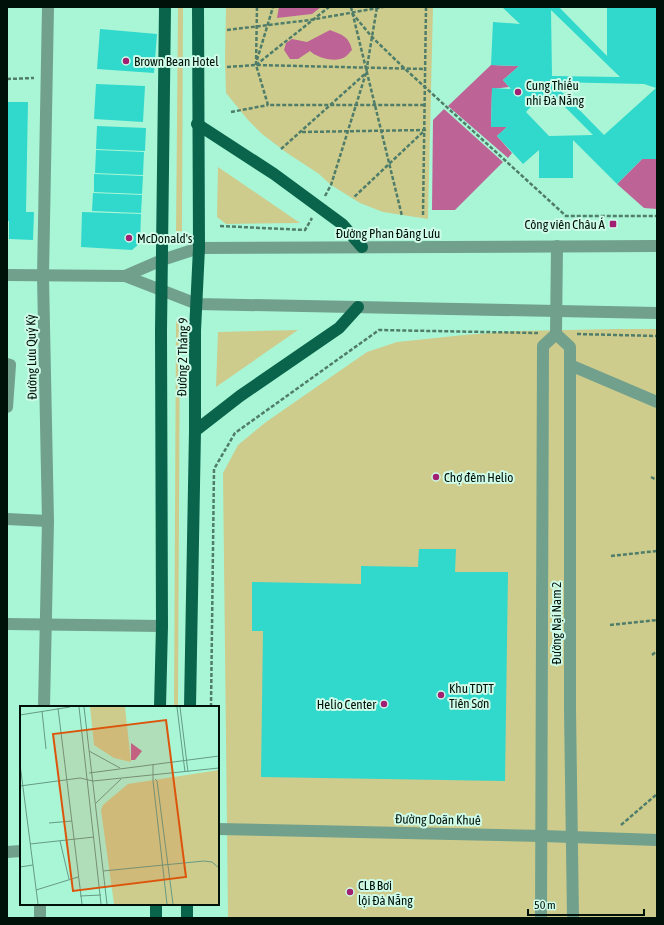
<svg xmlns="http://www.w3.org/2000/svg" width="664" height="925" font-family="'Asap Condensed',sans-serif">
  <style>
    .green { fill: #cdcc8c }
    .water { fill: #be6395 }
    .building { fill: #31d8cc; fill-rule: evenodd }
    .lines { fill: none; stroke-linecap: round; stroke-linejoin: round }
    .path { stroke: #507d6a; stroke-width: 2.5; stroke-dasharray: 4 2; stroke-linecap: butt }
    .minor { stroke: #71a08d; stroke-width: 12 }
    .major { stroke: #09644b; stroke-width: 12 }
    .poi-dot { fill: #a12071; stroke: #cffce9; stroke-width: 1.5 }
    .labels { text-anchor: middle; stroke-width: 4; stroke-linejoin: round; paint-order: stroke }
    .poi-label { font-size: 13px; fill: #001109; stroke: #cffce9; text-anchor: start }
    .street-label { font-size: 13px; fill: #001109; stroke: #cffce9 }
    .inset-road { fill: none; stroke: #659a85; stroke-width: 1 }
    .view { fill: #dc550c; fill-opacity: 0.15; stroke: #dc550c; stroke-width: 2 }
    .inset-edge { fill: none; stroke: #001109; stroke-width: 2 }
  </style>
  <rect width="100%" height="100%" fill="#a9f6d7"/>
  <g class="green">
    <path d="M178 7H183L182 231 176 232Z"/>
    <path d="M226 7H433L428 219 383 212 360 203 331 185 319 174 287 153 262 134 248 120 226 93 225 58Z"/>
    <path d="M218 167 300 223 226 224 217 217Z"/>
    <path d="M176 321H180L178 707H174Z"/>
    <path d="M617 329H657V918H228L223 473 238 445 266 422 367 352 397 342 464 335 517 331Z"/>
    <path d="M298 330 216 387 218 332Z"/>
  </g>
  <g class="water">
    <path d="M279 7H321L312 14 277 18Z"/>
    <path d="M330 30C342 35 349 36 352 50 350 52 347 56 345 57 336 63 317 58 310 51L298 59H290L284 50 286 43 292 39 307 42Z"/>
    <path d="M491 65 519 66 503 80 509 87 492 89 491 127H507L497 136 512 153 508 158 448 106Z"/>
    <path d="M444 109 503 162 455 210H432L433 120Z"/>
    <path d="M642 159H657V209L644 208 617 184Z"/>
  </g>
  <g class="building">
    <path d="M502 7H559L607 56V7H657V159H642L617 184 573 140V178H539V150L523 164 497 136 507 127H491L492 88 511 89 503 80 519 66 491 65 493 22 520 24ZM551 10 620 77 552 76ZM552 82 644 84 656 88 604 135ZM541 96 556 98 593 135 549 136 526 112Z"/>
    <path d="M100 29 157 34 154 73 97 69Z"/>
    <path d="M96 84 145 86 143 122 94 119Z"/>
    <path d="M7 102H28L26 212H34L33 240 9 239V221H7Z"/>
    <path d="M97 126 146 128 145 151 96 149Z"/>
    <path d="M96 150 144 152 143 175 95 173Z"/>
    <path d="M94 174 143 176 142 194 94 192Z"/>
    <path d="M93 193 142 195 141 213 92 211Z"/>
    <path d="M82 212 141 214 140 243 132 250 81 247Z"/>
    <path d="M419 549H456L455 572H508L505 781 261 777 263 631H252V582L361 584V566L418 567Z"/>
  </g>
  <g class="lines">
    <g class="path">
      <path d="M257 7 256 65 268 105H424"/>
      <path d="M351 7 402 216"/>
      <path d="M352 13 372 37 404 68 566 216H657"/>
      <path d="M227 30 310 20 383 7"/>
      <path d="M257 60 273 7"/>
      <path d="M256 65 329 7"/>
      <path d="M227 67 256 65 425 69"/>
      <path d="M7 79 34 78"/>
      <path d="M231 112 268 105"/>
      <path d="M302 132 425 130 353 198"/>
      <path d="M281 149 366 73"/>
      <path d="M325 196 331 185 366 73 377 7"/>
      <path d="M423 215 426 7"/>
      <path d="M220 226 305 230 312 218"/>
      <path d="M577 334 657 336"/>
      <path d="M651 477 657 480"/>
      <path d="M611 556 657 551"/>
      <path d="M610 625 657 620"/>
      <path d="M652 655 657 651"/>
      <path d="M211 707 214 469 235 433 379 330 538 333"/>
      <path d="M621 825 657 794"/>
    </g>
    <g class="minor">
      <path d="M7 275 125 276 197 304 657 313"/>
      <path d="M125 276 162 260 199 248 657 246"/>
      <path d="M556 334 570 347V710L573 918"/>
      <path d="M7 364 10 365 7 407"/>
      <path d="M570 365 657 402"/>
      <path d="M7 519 48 521"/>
      <path d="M7 624 162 626"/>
      <path d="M44 707 48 521 43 276 48 7"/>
      <path d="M218 829 543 836 657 840"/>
      <path d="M7 852 21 851"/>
      <path d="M40 918V904"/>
      <path d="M541 918 543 346 556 334 557 246"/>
    </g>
    <g class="major">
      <path d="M197 124 274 174 342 224 362 247"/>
      <path d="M195 431 240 396 339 328 358 307"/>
      <path d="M160 707 162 626 161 331 165 7"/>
      <path d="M190 707 195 431V331L199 248 198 7"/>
      <path d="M156 918V904"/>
      <path d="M187 918V904"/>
    </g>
  </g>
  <g class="poi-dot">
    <circle cx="126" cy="61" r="4"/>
    <circle cx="518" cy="92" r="4"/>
    <rect x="609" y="220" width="8" height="8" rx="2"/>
    <circle cx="129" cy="238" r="4"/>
    <circle cx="436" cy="477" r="4"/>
    <circle cx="441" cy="695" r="4"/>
    <circle cx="384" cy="704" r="4"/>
    <circle cx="350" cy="892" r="4"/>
  </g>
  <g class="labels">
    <g class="poi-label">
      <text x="134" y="66">Brown Bean Hotel</text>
      <text x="526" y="90">Cung Thiếu<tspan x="526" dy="15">nhi Đà Nẵng</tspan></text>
      <text x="605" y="229" text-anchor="end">Công viên Châu Á</text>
      <text x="137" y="243">McDonald's</text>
      <text x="444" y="482">Chợ đêm Helio</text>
      <text x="449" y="693">Khu TDTT<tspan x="449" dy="15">Tiên Sơn</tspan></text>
      <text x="376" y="709" text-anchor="end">Helio Center</text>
      <text x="358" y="890">CLB Bơi<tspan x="358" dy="15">lội Đà Nẵng</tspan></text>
    </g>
    <g class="street-label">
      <text x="388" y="238">Đường Phan Đăng Lưu</text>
      <text transform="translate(31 357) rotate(-91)" y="5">Đường Lưu Quý Kỳ</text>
      <text transform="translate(182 357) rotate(-89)" y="5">Đường 2 Tháng 9</text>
      <text transform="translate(556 623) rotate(-90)" y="5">Đường Nại Nam 2</text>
      <text transform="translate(438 819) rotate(1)" y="5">Đường Doãn Khuê</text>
    </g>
  </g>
  <g transform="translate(20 706)">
    <rect width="199" height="199" fill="#a9f6d7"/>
    <path d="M70 1H105L111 56 94 52 74 39ZM199 64V198H94L81 104 83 99 108 78Z" fill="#cdcc8c"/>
    <path d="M111 37 122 45 115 54H111Z" fill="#be6395"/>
    <path class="inset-road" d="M59 1 81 198M64 1 87 198M157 1 165 66M160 1 168 66M38 2 62 198M22 5 26 43M0 9 50 1M69 45 100 62M0 58 18 198M133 58V75L147 198M69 67 199 50M135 73 137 75 153 198M0 80 60 72 73 75 199 62M76 97 101 73M29 117 52 115M40 135 49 173M10 138 74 131M0 161 13 159M83 165 184 155 192 156 199 162M16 184 58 171M60 190 81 189"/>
    <path class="view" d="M146 14 166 171 53 185 33 28Z"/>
    <rect width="199" height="199" class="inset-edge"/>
  </g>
  <rect width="664" height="925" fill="none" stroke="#001109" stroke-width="16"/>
  <path d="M528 909v6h116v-6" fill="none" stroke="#001109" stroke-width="2"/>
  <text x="534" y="909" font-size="12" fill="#001109" stroke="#cffce9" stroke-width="3" paint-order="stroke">50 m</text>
</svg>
